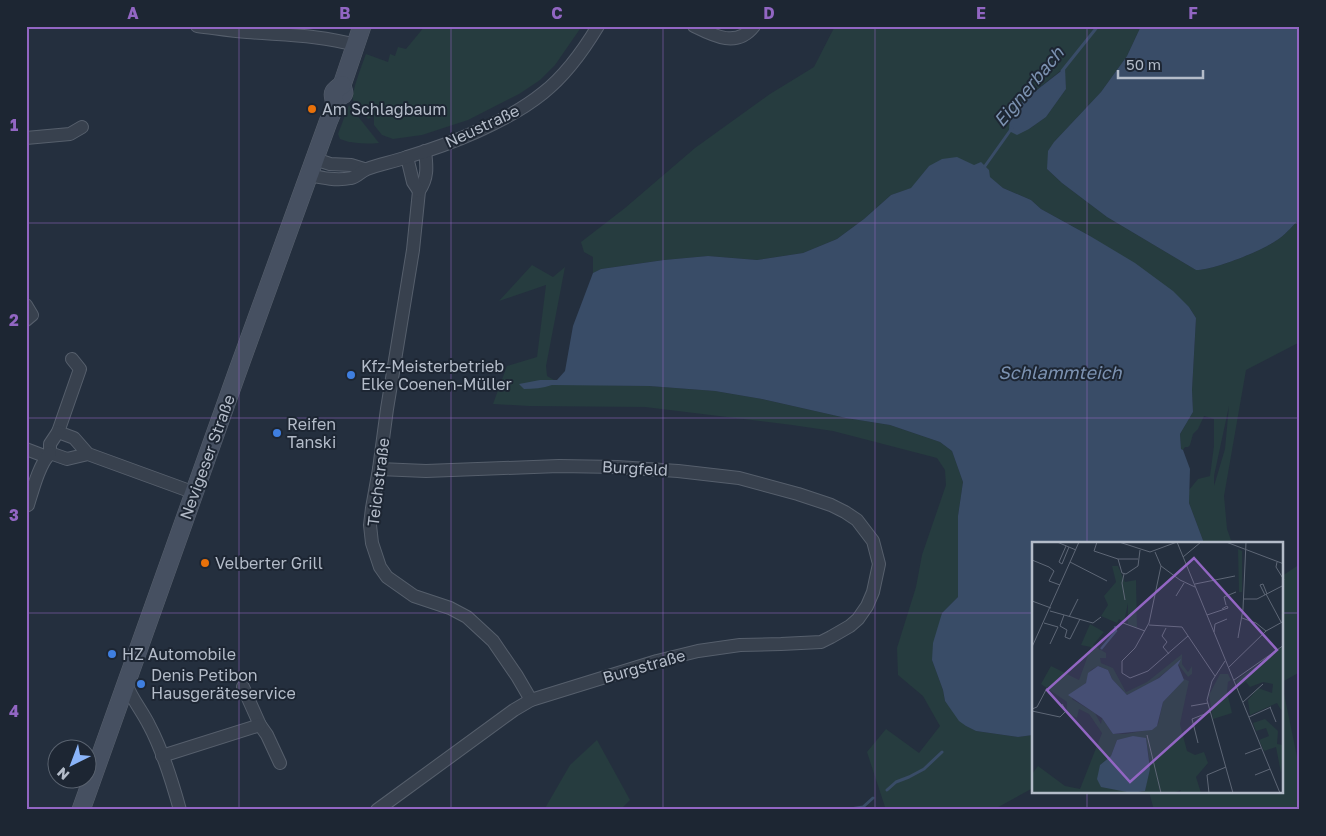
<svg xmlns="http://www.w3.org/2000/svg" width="1326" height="836" font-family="'Golos Text',sans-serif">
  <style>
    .green { fill: #263c3f; fill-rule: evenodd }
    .water { fill: #394c67 }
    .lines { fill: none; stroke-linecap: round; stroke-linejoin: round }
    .stream { stroke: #394c67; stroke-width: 3 }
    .street-casing { stroke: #565f6c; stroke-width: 14 }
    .secondary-casing { stroke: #565f6c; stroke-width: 19 }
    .street { stroke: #38414e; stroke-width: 12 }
    .secondary { stroke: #465061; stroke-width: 18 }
    .grid { fill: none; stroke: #9266c3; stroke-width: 1; stroke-opacity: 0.55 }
    .food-dot { fill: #e8710a; stroke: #1d2633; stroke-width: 2 }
    .shop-dot { fill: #3f7fe0; stroke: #1d2633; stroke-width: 2 }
    .labels { text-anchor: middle; stroke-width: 4; stroke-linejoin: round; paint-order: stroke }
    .poi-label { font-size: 16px; fill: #b4bcc9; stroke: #1d2633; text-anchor: start }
    .street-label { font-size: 16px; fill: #b4bcc9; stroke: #1d2633 }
    .water-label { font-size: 18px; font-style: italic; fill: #7c92b1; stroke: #1d2633 }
    .inset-river { fill: none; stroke: #394c67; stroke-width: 2.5 }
    .inset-road { fill: none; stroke: #5e6776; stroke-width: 1 }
    .view { fill: #9266c3; fill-opacity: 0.15; stroke: #9266c3; stroke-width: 2.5 }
    .inset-edge { fill: none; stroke: #b4bcc9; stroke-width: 2.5 }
    .neatline { fill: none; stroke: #9266c3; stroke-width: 2 }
    .grid-label { font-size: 16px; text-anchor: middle; font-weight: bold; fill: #9266c3 }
  </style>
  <rect width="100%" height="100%" fill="#242f3e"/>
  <g class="green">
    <path d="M425 26H582L555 65 540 80 519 94 468 120 422 135 393 139 382 135 374 125V116L368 119C363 113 355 107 353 100 351 93 363 62 366 54L388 62 390 54 395 56 398 47 406 49Z"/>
    <path d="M835 26H1141L1127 56 1101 92 1054 142 1047 169 1062 183 1107 217 1196 270C1215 270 1264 250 1280 238 1287 233 1293 225 1300 219V342L1246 370 1224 496 1227 529 1232 543H1204L1189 503V490L1198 479 1210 476 1214 446V419L1204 416 1198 429 1193 434 1190 445 1188 447H1185L1183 450 1181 449 1180 434 1193 412 1192 390 1196 318 1189 307 1090 236 1041 209 1031 200 1003 188 989 177V170L981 163 974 166H929L912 188 891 195 864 219 837 239 803 253 757 260 708 256 664 260 601 269 593 273V257L584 252 581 242 625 208 695 148 770 94 814 67ZM1064 68 1066 89 1046 117 1029 129 1010 111ZM1229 406 1225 449 1214 486V476Z"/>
    <path d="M349 105 379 143C366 144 353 144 340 139L338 134Z"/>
    <path d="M532 265 553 277 565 267 546 366 547 376 561 384 649 386 715 391 762 399 846 418 890 425 940 442 952 451 963 482 958 516V597L942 613 932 660 943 690 945 701 966 726 976 731 1018 737 1033 735V788L993 810H886L867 752 886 729 919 753 940 726 923 696 898 675 897 648 916 587 922 555 946 485 945 470 937 458 833 431 792 425 645 407 529 406 493 404 507 366 537 357 546 285 499 301Z"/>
    <path d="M1300 564V650L1298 651 1300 654V672L1282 682V576Z"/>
    <path d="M1282 684 1300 771V810H1154L1149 792H1282Z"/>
    <path d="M597 740 630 800 620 810H544L570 765Z"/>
  </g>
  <g class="water">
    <path d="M1141 26H1300V219C1293 225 1287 233 1280 238 1264 250 1215 270 1196 270L1107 217 1062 183 1047 169 1048 151 1054 142 1101 92 1127 56Z"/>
    <path d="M1065 68 1066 89 1046 117 1029 129 1017 135 1009 131 1010 111Z"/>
    <path d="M957 157 974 165 981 162 989 170 990 177 1003 188 1031 200 1041 209 1090 236 1135 263 1173 291 1189 307 1196 318 1192 390 1193 412 1180 434 1181 449 1183 450 1190 469 1189 503 1204 543 1034 544 1033 735 1018 737 976 731 966 726 959 721 945 701 943 690 932 660 933 643 942 613 958 597V516L963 482 952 451 940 442 890 425 846 418 762 399 715 391 649 386 552 385C543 388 533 389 524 389L519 384 540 380H557L565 371 573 326 593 273 601 269 664 260 708 256 757 260 803 253 837 239 864 219 891 195 911 188 929 166 942 159Z"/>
  </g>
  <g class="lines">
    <g class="stream">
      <path d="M1062 71 1098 26"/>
      <path d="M985 166 1012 128"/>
      <path d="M887 790 896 782 909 777 924 769 942 752"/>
      <path d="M844 810 863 807 873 798"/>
    </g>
    <g class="street-casing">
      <g id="street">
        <path d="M197 26C214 28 231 31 247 32 283 35 321 35 355 45"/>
        <path d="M694 26C714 36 737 48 754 26"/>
        <path d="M26 138 70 134 82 127"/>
        <path d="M425 151C427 167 428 178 419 191L413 250 387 409 379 469 372 508 370 525 372 543 380 567 387 577 414 596 450 608 467 617 493 641 517 676 531 700"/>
        <path d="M407 157 413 182 419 191"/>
        <path d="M315 159 330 164 351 165 364 169"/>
        <path d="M309 175C323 178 337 181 351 178 357 177 361 171 367 169 380 164 393 162 407 157 451 144 507 122 543 93 566 75 583 51 598 26"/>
        <path d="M26 305 32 315 26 320"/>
        <path d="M58 432 80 369 72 359"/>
        <path d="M26 449 47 457"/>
        <path d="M88 454 67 459 50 453V444L58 432 74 438 88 454 195 493"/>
        <path d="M26 504 28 505C33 489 39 465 50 453"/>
        <path d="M126 684C132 699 142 711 149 725 163 751 172 781 180 810"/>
        <path d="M243 687 260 725 267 735 280 763"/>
        <path d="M162 756 260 725"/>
        <path d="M377 810 514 710 531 700 657 661 698 651 740 645 781 644 821 642 831 637 850 626 858 619 867 606 873 592 879 564 873 541 857 520 845 512 831 505 798 494 739 478 678 471 617 467 559 466 426 471 379 469"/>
      </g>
    </g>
    <g class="secondary-casing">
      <g id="secondary">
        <path d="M343 95 344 93 342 85 362 26"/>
        <path d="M81 810 238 370 327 125C329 119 333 112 334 106 336 94 327 95 342 85"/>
      </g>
    </g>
    <use href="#street" class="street"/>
    <use href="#secondary" class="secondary"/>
  </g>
  <path class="grid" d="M239 26V810M451 26V810M663 26V810M875 26V810M1087 26V544M26 223H1300M26 418H1300M26 613H1034M1282 613H1300M1087 792V810"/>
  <g class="food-dot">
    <circle cx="312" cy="109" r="5"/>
    <circle cx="205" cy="563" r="5"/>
  </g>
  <g class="shop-dot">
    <circle cx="351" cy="375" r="5"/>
    <circle cx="277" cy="433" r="5"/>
    <circle cx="112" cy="654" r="5"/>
    <circle cx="141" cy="684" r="5"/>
  </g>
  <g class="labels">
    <g class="poi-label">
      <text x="322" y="115">Am Schlagbaum</text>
      <text x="361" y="372">Kfz-Meisterbetrieb<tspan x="361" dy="18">Elke Coenen-Müller</tspan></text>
      <text x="287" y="430">Reifen<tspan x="287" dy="18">Tanski</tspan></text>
      <text x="215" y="569">Velberter Grill</text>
      <text x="122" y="660">HZ Automobile</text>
      <text x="151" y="681">Denis Petibon<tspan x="151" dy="18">Hausgeräteservice</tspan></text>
    </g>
    <g class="street-label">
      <text transform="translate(482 126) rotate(-25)" y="6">Neustraße</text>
      <text transform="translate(207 457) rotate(-70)" y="6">Nevigeser Straße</text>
      <text transform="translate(635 468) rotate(3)" y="6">Burgfeld</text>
      <text transform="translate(378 482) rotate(-83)" y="6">Teichstraße</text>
      <text transform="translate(644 666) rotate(-16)" y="6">Burgstraße</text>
    </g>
    <g class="water-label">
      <text transform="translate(1029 87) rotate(-50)" y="6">Eignerbach</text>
      <text x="1060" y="379">Schlammteich</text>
    </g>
  </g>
  <g transform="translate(1032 542)">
    <rect width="251" height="251" fill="#242f3e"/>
    <path d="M206 7 210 9V50H207ZM80 24H86L93 40 104 38 105 86 96 82V61L92 80 87 77 85 81 69 74 76 63 72 54 84 40ZM58 82 72 90 61 103 74 111V116H68L69 121 81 126 94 150 115 140 150 112V122L156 130 160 124V132L156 135 145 121 121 140 95 153 80 137 76 128 66 124 59 128 54 141 40 157 63 171 69 182 70 176 81 192H93L121 187 126 182 131 160 152 137 157 139 148 182 155 209 163 213 172 210 176 221 164 235 169 251H147L149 248 141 251H109L113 248 118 222 114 197 85 198 79 214 68 223 76 244 100 251H0V232L6 224 33 244 48 247 70 191 57 172 47 167 45 176 35 171V160L9 142 19 124 47 138 59 105 49 103ZM251 104V167L249 168 245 161 218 173 216 158 226 146 240 151 241 142 231 140 218 145 214 140 206 145 204 139ZM188 132H196L199 138 196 140 195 150 200 171 181 177 177 153ZM233 177 246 189 245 202 251 203 249 231 244 205 232 209 227 198 237 194 234 186 224 189 221 181Z" fill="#263c3f"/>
    <path d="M149 117 146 123 152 138 131 160 125 184 120 188 81 192 70 176 36 153 54 141 56 131 66 124 76 128 80 137 95 153 127 136ZM101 194 114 196 118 227 113 249 100 251 69 245 65 237 68 223 79 214 85 198Z" fill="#394c67"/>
    <path class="inset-river" d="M69 107 84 89 83 84"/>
    <path class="inset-road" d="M25 0 44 8M65 0 62 9 86 17H106M87 0 118 10 145 0M145 0 248 251M194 0 252 22M34 4 27 20 30 22 37 5M123 10 129 24 117 81 103 106 90 119V131L98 136 116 129 156 94M151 15 169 0M86 17 90 31 94 32 106 24 108 8M0 18 17 25 22 29 17 39 28 43M38 20 75 39M245 20 244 25 252 38M129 24 148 38 163 45M92 32 90 41 93 58M163 42 203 34M234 52 249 80M233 53 228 43 231 42 235 52M144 54 152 41M212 57H225L252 43M0 59 19 66M194 63 192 55 204 50M18 69 61 81 69 75M32 73 28 84 35 88 33 95 38 97 48 77M175 73 196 66 195 64 190 67M37 75 46 57M210 76 224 81 234 89M12 81 26 85 18 102M91 81 113 89M117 83 150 85 183 134M134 86 130 94 135 100 131 105 137 112M182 90 183 82 195 77M206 96 211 67 214 0M0 105 47 0M193 119 180 139 175 158 201 251M196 126 234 89 252 79M202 138 252 103M211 160 231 142M159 164 176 161M238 165 244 180M0 167 5 165 15 146M0 169 28 175 34 169 30 162M217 175 239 165M115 193 129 251M166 201 160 177 178 170M213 212 229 206M223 233 238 227M177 251 175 233 194 225"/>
    <path class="view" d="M162 16 245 108 98 240 15 148Z"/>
    <rect width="251" height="251" class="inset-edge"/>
  </g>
  <rect width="1326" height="836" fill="none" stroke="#1d2633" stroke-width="55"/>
  <g transform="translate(72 764) rotate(222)"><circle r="24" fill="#1d2633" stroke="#59626f"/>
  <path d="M0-4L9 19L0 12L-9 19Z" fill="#8ab4f8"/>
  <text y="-8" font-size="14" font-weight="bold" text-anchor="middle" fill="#b4bcc9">N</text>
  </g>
  <path d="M1118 70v8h85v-8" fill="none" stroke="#b4bcc9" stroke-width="2.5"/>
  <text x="1126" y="70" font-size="15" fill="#b4bcc9" stroke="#1d2633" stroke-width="4" paint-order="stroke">50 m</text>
  <rect x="28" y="28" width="1270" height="780" class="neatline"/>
  <g class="grid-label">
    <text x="133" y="19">A</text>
    <text x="345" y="19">B</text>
    <text x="557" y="19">C</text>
    <text x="769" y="19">D</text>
    <text x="981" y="19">E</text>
    <text x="1193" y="19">F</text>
    <text x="14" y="131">1</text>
    <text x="14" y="326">2</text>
    <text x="14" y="521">3</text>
    <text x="14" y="717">4</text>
  </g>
</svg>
